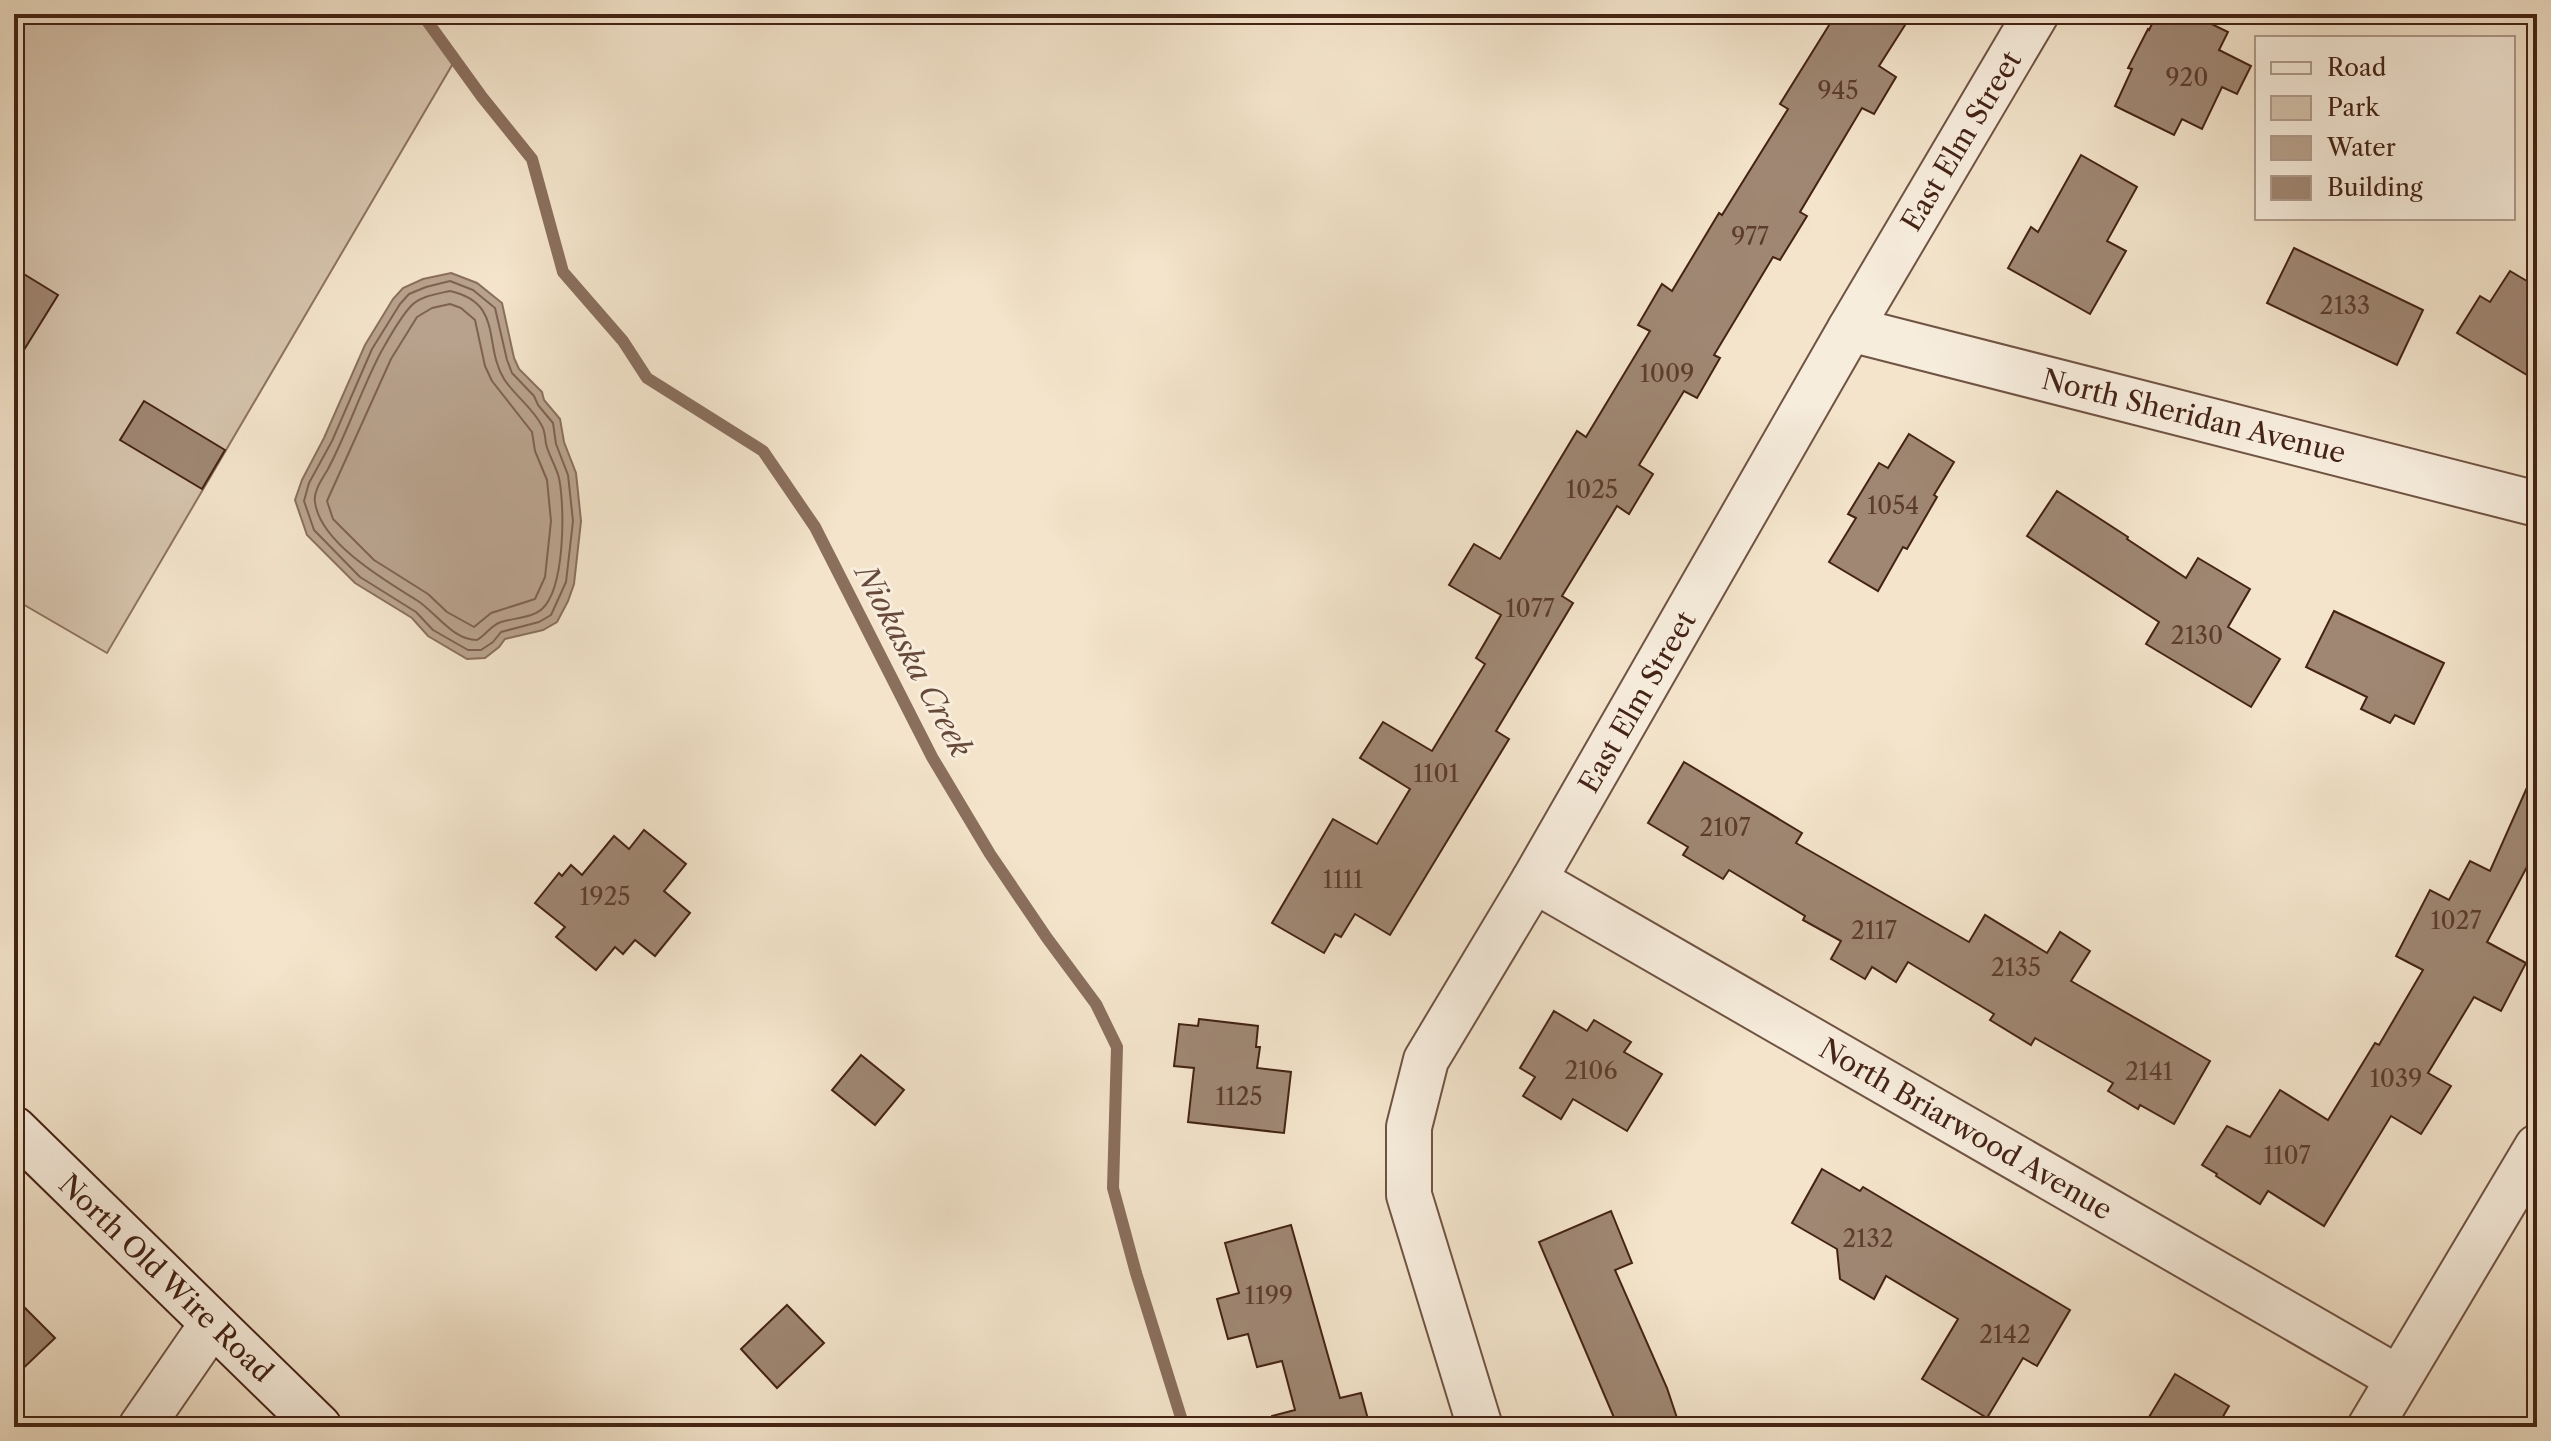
<svg xmlns="http://www.w3.org/2000/svg" width="2551" height="1441" font-family="'Libre Caslon Text',serif">
  <style>
    .green { fill: #d5c3ac; stroke: #8d7360; stroke-width: 2 }
    .water { fill: #b8a28d; stroke: #8a6f5d; stroke-width: 2 }
    .lines { fill: none; stroke-linecap: round; stroke-linejoin: round }
    .shore { stroke: #7e6250; stroke-width: 2 }
    .stream { stroke: #8a6f5d; stroke-width: 12 }
    .building { fill: #9f8773; stroke: #452314; stroke-width: 2 }
    .street-casing { stroke: #705342; stroke-width: 48 }
    .secondary-casing { stroke: #452314; stroke-width: 48 }
    .street { stroke: #f7eddd; stroke-width: 44 }
    .secondary { stroke: #f7eddd; stroke-width: 44 }
    .labels { text-anchor: middle; stroke-width: 6; stroke-linejoin: round; paint-order: stroke }
    .number-label { font-size: 24px; fill: #5c3c2c }
    .street-label { font-size: 28px; fill: #452314; stroke: #f7eddd }
    .water-label { font-size: 30px; font-style: italic; fill: #684938; stroke: #f7eddd }
  </style>
  <rect width="100%" height="100%" fill="#f3e4cb"/>
  <filter id="stains"><feTurbulence type="fractalNoise" baseFrequency=".0025" numOctaves="4"/><feColorMatrix values="0 0 0 0 .2 0 0 0 0 .09 0 0 0 0 .02 0 0 0 .5 -.17"/></filter>
  <radialGradient id="worn" r=".72"><stop offset=".6" stop-color="#630" stop-opacity="0"/><stop offset="1" stop-color="#630" stop-opacity=".3"/></radialGradient>
  <path class="green" d="M14 14H422L455 60 107 653 14 599Z"/>
  <path class="water" d="M451 273 477 283 502 303 514 358 519 369 542 392 544 400 560 419 564 442 576 473 581 521 574 584 568 601 557 622 543 630 505 639 499 647 485 658 467 659 428 636 412 618 355 583 307 535 295 500 302 480 324 438 365 345 393 299 403 288 423 279Z"/>
  <g class="lines">
    <g class="shore">
      <path d="M450 281 473 290 495 308 507 360 512 373 534 396 538 405 553 423 556 444 568 475 573 521 566 582 551 615 539 622 501 632 493 642 481 650H468L433 630 416 612 360 577 314 530 304 501 309 483 332 441 372 349 400 304 409 294 426 287Z"/>
      <path d="M450 291C504 303 483 345 504 379 515 396 533 408 542 426 545 431 545 438 546 444 549 456 556 466 559 478 565 508 565 588 542 609 532 618 513 618 501 622 491 625 486 635 477 640 453 640 436 613 418 601 386 581 320 543 315 502 313 491 323 478 328 469 348 431 361 390 381 352 389 338 399 319 411 306 420 296 437 294 450 291Z"/>
      <path d="M450 304 461 308 475 320 485 366 492 381 532 432 535 451 547 480 551 521 545 577 535 599 491 613 474 627 447 612 428 594 374 560 333 519 327 501 391 359 417 317 432 308Z"/>
    </g>
    <path class="stream" d="M422 14 482 97 532 159 563 272 623 341 647 378 763 451 815 527 932 757 990 854 1047 938 1096 1004 1117 1047 1113 1188 1136 1273 1184 1427"/>
  </g>
  <g class="building">
    <path d="M1836 14H1888L1905 25 1879 66 1896 77 1874 114 1862 108 1800 212 1807 216 1780 260 1773 257 1714 355 1720 358 1697 398 1684 391 1639 465 1653 474 1629 514 1617 506 1562 596 1573 603 1496 731 1509 739 1390 935 1355 914 1341 937 1335 934 1324 953 1272 923 1333 819 1377 844 1410 789 1360 758 1383 722 1432 751 1485 664 1476 658 1501 615 1449 585 1474 544 1500 559 1577 431 1586 437 1650 331 1638 325 1662 284 1672 291 1719 213 1722 215 1788 109 1780 104Z"/>
    <path d="M2164 14H2191L2228 32 2219 50 2251 66 2237 94 2222 87 2202 129 2182 119 2174 135 2115 106 2132 69 2128 68 2148 29 2149 30 2154 20 2159 22Z"/>
    <path d="M2081 155 2137 187 2107 241 2126 251 2090 314 2008 268 2031 227 2038 232Z"/>
    <path d="M2294 248 2423 310 2397 365 2267 303Z"/>
    <path d="M14 268 58 295 14 366Z"/>
    <path d="M2510 271 2537 287V381L2457 333 2480 296 2490 302Z"/>
    <path d="M144 401 225 450 202 489 120 440Z"/>
    <path d="M1909 434 1954 462 1934 495 1937 497 1907 549 1903 547 1878 591 1829 562 1856 518 1848 514 1879 463 1888 468Z"/>
    <path d="M2057 491 2128 537 2127 539 2186 578 2198 558 2250 589 2228 627 2280 659 2251 707 2146 644 2159 622 2027 536Z"/>
    <path d="M2334 611 2444 663 2414 724 2395 715 2390 723 2361 709 2367 697 2306 667Z"/>
    <path d="M1684 762 1802 833 1796 843 1969 942 1985 915 2047 953 2060 932 2090 951 2071 981 2210 1061 2174 1124 2140 1105 2138 1109 2108 1091 2113 1083 2035 1038 2031 1045 1990 1020 1994 1014 1908 962 1896 982 1872 967 1865 979 1831 959 1841 941 1803 920 1805 916 1729 870 1723 879 1683 855 1688 847 1648 823Z"/>
    <path d="M2537 765V848L2487 942 2526 963 2501 1011 2474 997 2428 1073 2451 1086 2421 1134 2391 1116 2324 1226 2268 1191 2260 1204 2216 1176 2217 1174 2202 1165 2227 1126 2250 1137 2280 1090 2328 1120 2375 1043 2379 1045 2423 970 2396 956 2430 890 2449 900 2470 861 2490 871Z"/>
    <path d="M644 830 686 864 664 891 690 913 655 956 635 940 623 954 615 947 596 970 556 937 565 927 535 903 559 873 562 876 571 865 582 875 614 836 629 849Z"/>
    <path d="M1554 1011 1587 1031 1594 1020 1631 1042 1624 1052 1662 1074 1627 1131 1573 1099 1561 1119 1523 1096 1535 1077 1520 1068Z"/>
    <path d="M1199 1019 1258 1026 1256 1047H1260L1257 1068 1291 1072 1284 1133 1188 1122 1194 1068 1174 1066 1179 1024 1198 1026Z"/>
    <path d="M861 1055 904 1090 875 1125 832 1090Z"/>
    <path d="M1822 1169 1860 1191 1863 1187 2070 1310 2037 1366 2023 1358 1987 1418 1922 1379 1958 1319 1886 1276 1874 1299 1840 1279 1837 1249 1792 1223Z"/>
    <path d="M1611 1211 1632 1263 1615 1270 1667 1388 1680 1427H1618L1539 1242Z"/>
    <path d="M1291 1225 1340 1398 1361 1393 1370 1427H1273L1272 1416 1295 1410 1282 1361 1257 1367 1248 1334 1228 1339 1217 1299 1239 1293 1225 1243Z"/>
    <path d="M14 1297 55 1338 14 1377Z"/>
    <path d="M787 1305 824 1343 777 1388 741 1349Z"/>
    <path d="M2175 1374 2229 1406 2217 1427H2143Z"/>
  </g>
  <g class="lines">
    <g class="street-casing">
      <g id="street">
        <path d="M1850 329 2537 504"/>
        <path d="M1534 880 2398 1378"/>
        <path d="M141 1427 212 1324"/>
        <path d="M1480 1427 1409 1195V1127L1426 1060 1534 880 1850 329 2036 14"/>
        <path d="M2370 1427 2537 1147"/>
      </g>
    </g>
    <g class="secondary-casing">
      <path id="secondary" d="M14 1129 319 1427"/>
    </g>
    <use href="#street" class="street"/>
    <use href="#secondary" class="secondary"/>
  </g>
  <g class="labels">
    <g class="number-label">
      <text x="2187" y="86">920</text>
      <text x="1838" y="99">945</text>
      <text x="1750" y="245">977</text>
      <text x="2345" y="314">2133</text>
      <text x="1667" y="382">1009</text>
      <text x="1592" y="498">1025</text>
      <text x="1893" y="514">1054</text>
      <text x="1530" y="617">1077</text>
      <text x="2197" y="644">2130</text>
      <text x="1436" y="782">1101</text>
      <text x="1725" y="836">2107</text>
      <text x="1343" y="888">1111</text>
      <text x="605" y="905">1925</text>
      <text x="2456" y="929">1027</text>
      <text x="1874" y="939">2117</text>
      <text x="2016" y="976">2135</text>
      <text x="1591" y="1079">2106</text>
      <text x="2149" y="1080">2141</text>
      <text x="2396" y="1087">1039</text>
      <text x="1239" y="1105">1125</text>
      <text x="2287" y="1164">1107</text>
      <text x="1868" y="1247">2132</text>
      <text x="1269" y="1304">1199</text>
      <text x="2005" y="1343">2142</text>
    </g>
    <g class="street-label">
      <text transform="translate(1961 141) rotate(-59)" y="10">East Elm Street</text>
      <text transform="translate(2194 416) rotate(14)" y="10">North Sheridan Avenue</text>
      <text transform="translate(1637 702) rotate(-60)" y="10">East Elm Street</text>
      <text transform="translate(1966 1129) rotate(30)" y="10">North Briarwood Avenue</text>
      <text transform="translate(166 1278) rotate(44)" y="10">North Old Wire Road</text>
    </g>
    <g class="water-label">
      <text transform="translate(913 661) rotate(62)" y="10">Niokaska Creek</text>
    </g>
  </g>
  <rect width="2551" height="1441" fill="none" stroke="#f3e4cb" stroke-width="48"/>
  <rect x="16" y="16" width="2519" height="1409" fill="none" stroke="#452314" stroke-width="4"/>
  <rect x="24" y="24" width="2503" height="1393" fill="none" stroke="#452314" stroke-width="2"/>
  <rect x="2255" y="36" width="260" height="184" fill="#f7eddd" stroke="#b09c8d" stroke-width="2"/>
  <rect x="2271" y="62" width="40" height="12" fill="#f7eddd" stroke="#b09c8d" stroke-width="2"/>
  <text x="2327" y="76" font-size="24" fill="#452314">Road</text>
  <rect x="2271" y="96" width="40" height="24" fill="#d5c3ac" stroke="#b09c8d" stroke-width="2"/>
  <text x="2327" y="116" font-size="24" fill="#452314">Park</text>
  <rect x="2271" y="136" width="40" height="24" fill="#b8a28d" stroke="#b09c8d" stroke-width="2"/>
  <text x="2327" y="156" font-size="24" fill="#452314">Water</text>
  <rect x="2271" y="176" width="40" height="24" fill="#9f8773" stroke="#b09c8d" stroke-width="2"/>
  <text x="2327" y="196" font-size="24" fill="#452314">Building</text>
  <rect width="100%" height="100%" filter="url(#stains)"/>
  <rect width="100%" height="100%" fill="url(#worn)"/>
</svg>
